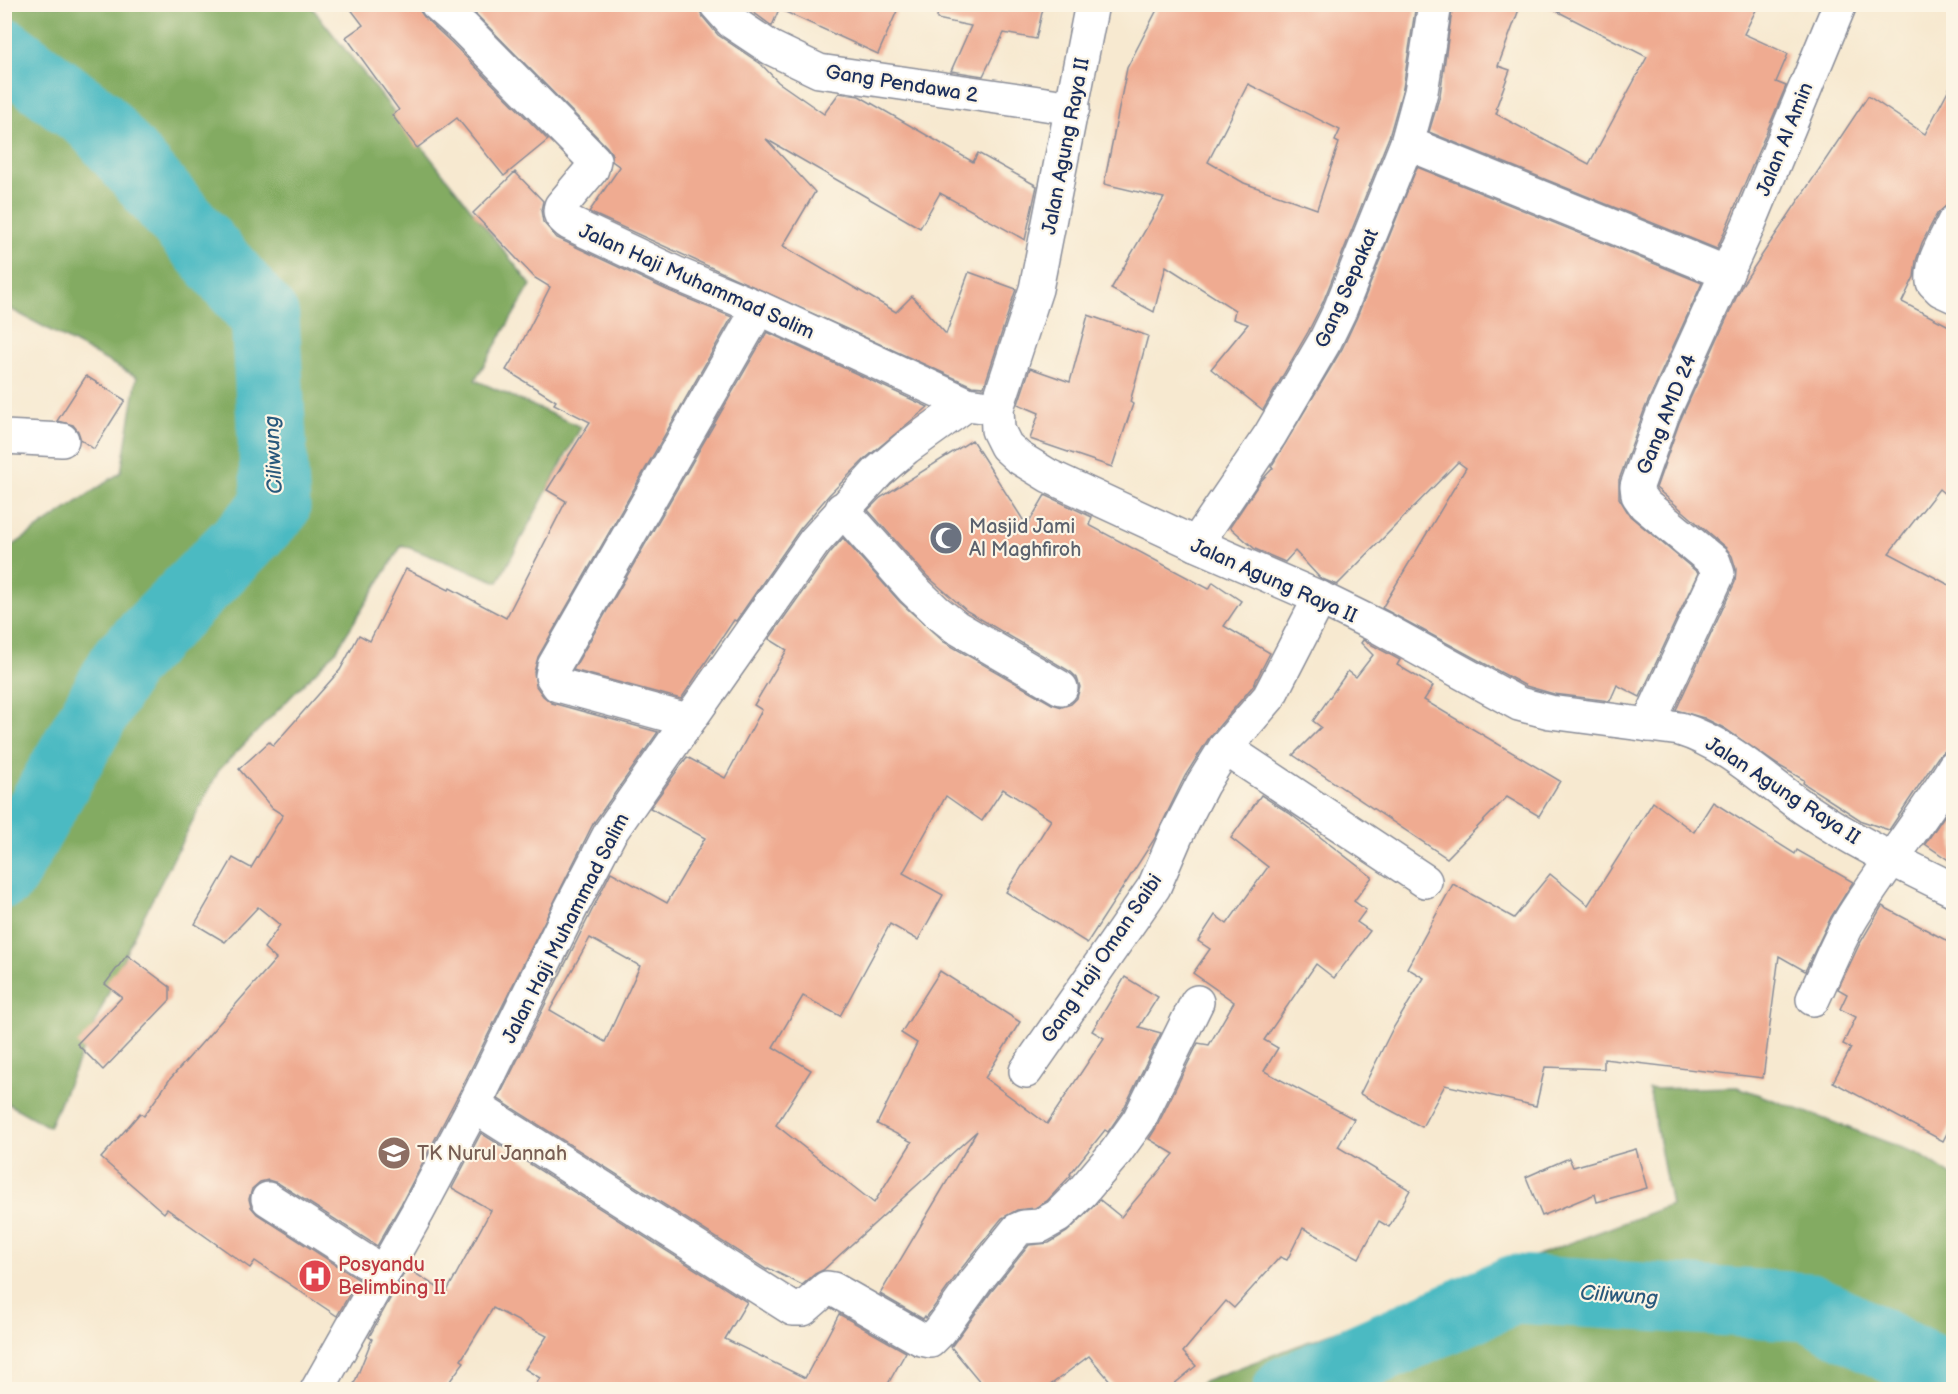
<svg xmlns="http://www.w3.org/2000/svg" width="1958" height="1394" font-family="'Balsamiq Sans',sans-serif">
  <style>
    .forest { fill: #83ab62; stroke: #4f6d60; stroke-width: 1.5 }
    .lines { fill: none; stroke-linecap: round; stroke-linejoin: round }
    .river { stroke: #4bbac2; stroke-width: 69 }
    .building { fill: #efab91; fill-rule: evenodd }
    .minor-casing { stroke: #898c97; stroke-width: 36 }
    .minor { stroke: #fff; stroke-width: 33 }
    .labels { text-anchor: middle; stroke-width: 4.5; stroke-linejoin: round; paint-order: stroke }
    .street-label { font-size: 20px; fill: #1b2f5e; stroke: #fcf5e5 }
    .worship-label { font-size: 20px; fill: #5b616d; stroke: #fcf5e5; text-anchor: start }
    .education-label { font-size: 20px; fill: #785e54; stroke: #fcf5e5; text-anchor: start }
    .health-label { font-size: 20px; fill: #be3a42; stroke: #fcf5e5; text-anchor: start }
    .water-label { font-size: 21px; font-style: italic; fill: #29597c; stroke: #fcf5e5 }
  </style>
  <rect width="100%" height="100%" fill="#fcf5e5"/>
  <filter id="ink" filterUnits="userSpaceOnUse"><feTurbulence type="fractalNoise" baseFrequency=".0167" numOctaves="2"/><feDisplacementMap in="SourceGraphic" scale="12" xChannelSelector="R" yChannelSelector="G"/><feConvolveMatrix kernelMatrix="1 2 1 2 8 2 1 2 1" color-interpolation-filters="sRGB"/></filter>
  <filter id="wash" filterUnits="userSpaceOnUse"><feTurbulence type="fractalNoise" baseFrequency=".008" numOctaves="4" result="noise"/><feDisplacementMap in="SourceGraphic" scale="24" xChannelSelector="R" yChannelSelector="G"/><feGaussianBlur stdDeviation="1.35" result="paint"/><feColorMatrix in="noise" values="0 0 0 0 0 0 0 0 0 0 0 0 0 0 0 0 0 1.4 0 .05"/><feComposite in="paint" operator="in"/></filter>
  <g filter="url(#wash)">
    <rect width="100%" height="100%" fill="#f7e9d0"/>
    <g class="forest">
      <path d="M5 5H310L531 285 475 380 581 427 498 582 402 545 336 651 219 770 134 935 49 1127 5 1102V551L121 472 137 377 5 306Z"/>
      <path d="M1738 1087 1919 1154 1953 1177V1389H1195L1204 1381 1671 1205 1649 1089Z"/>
    </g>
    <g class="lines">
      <g class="river">
        <path d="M4 52 95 120 265 317 276 507 124 662 4 874"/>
        <path d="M1287 1390 1515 1289 1809 1307 1954 1380"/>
      </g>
    </g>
    <g id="blocks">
      <g class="building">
        <path d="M347 4H419V10L425 18 451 42 548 140 504 176 457 118 417 148 392 115 399 110 346 37 363 25Z"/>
        <path d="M466 4H698L702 16 718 35 761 64 778 82 824 114 839 93 859 96 973 162 978 153 1037 186 1025 240 940 193 920 228 766 139 815 192 783 246 896 312 912 296 946 334 969 272 1016 289 984 387 972 386 589 212 620 167 612 161V154L607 147Z"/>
        <path d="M742 4H900L878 54 779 9 772 26Z"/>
        <path d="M938 4H1044L1036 39 1004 33 983 76 951 71 971 26 937 19Z"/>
        <path d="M1160 4H1416L1403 88 1389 137 1323 302 1308 332 1263 410 1211 369 1248 324 1233 319 1235 310 1166 266 1154 312 1111 289 1164 198 1104 184 1127 68ZM1248 84 1340 130 1335 141 1339 143 1317 209 1244 183 1208 162Z"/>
        <path d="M1453 4H1521L1498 66 1510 70 1496 108 1498 109 1496 114 1589 164 1647 57 1543 4H1759L1744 34 1788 54 1776 82 1786 86 1717 249 1429 132 1440 95Z"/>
        <path d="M1953 81V190L1946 206 1937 214 1922 243 1916 261 1914 277 1902 302 1953 328V501L1939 489 1889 553 1953 587V748L1945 751 1938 757 1889 830 1862 821 1803 783 1804 780 1778 765 1724 728 1704 718 1676 710 1735 582 1736 569 1732 556 1726 548 1656 488 1679 423 1742 285 1868 96 1925 134Z"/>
        <path d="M1417 167 1702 283 1645 408 1619 480V498L1630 516 1698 573 1640 697 1617 685 1610 701 1554 694 1526 686 1382 608 1466 468 1458 462 1337 585 1320 578 1295 551 1285 562 1255 549 1230 527 1260 482 1273 468 1271 467 1342 349 1357 317Z"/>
        <path d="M515 172 543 201 541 210 543 222 557 238 667 290 732 317 538 657 534 672 536 686 543 696 552 703 658 732 593 824 457 1097 401 1204 377 1246 278 1183 268 1180 260 1182 252 1189 249 1199 251 1207 257 1214 358 1279 337 1316 255 1261 250 1268 167 1209 164 1213 101 1158 140 1113 144 1116 170 1079 276 959 264 948 280 925 258 907 225 942 195 924 233 858 251 868 283 815 272 808 239 769 269 742 273 746 340 670 359 635 370 641 406 569 449 590 450 588 506 618 566 501 547 490 590 422 554 404 556 401 506 370 518 350 550 287 535 278 473 213Z"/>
        <path d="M1088 315 1148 336 1130 402 1133 404 1112 467 1030 439 1039 413 1018 404 1030 368 1070 382Z"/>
        <path d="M767 332 928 407 866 458 829 495 800 529 736 621 734 620 681 699 573 670Z"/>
        <path d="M86 376 125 400 94 449 81 440 78 431 73 425 57 421Z"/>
        <path d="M972 440 1027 526 1045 495 1092 517 1089 525 1209 589 1213 582 1241 601 1224 626 1270 653 1253 686 1209 738 1185 776 1155 838 1087 943 1006 892 1051 820 1003 789 982 821 946 796 903 873 943 895 918 940 890 924 840 1016 803 996 773 1047 811 1070 776 1125 874 1203 912 1142 877 1124 917 1043 901 1033 940 971 1020 1022 985 1078 1047 1124 1104 1038 1092 1031 1125 977 1158 997 1139 1027 1161 1033 1123 1110 1108 1132 1105 1130 1070 1174 1071 1175 1047 1201 1035 1208 1017 1210 1002 1218 961 1269 926 1318 925 1316 923 1319 880 1294 977 1131 823 1270 815 1274 802 1285 768 1268 767 1270 498 1099 611 872 667 903 705 838 650 808 687 757 725 778 762 710 754 705 787 650 769 639 829 554 843 538 900 602 944 642 1052 704 1062 707 1071 704 1077 698 1080 687 1077 678 1071 672 967 611 927 576 868 510 880 498ZM590 938 640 966 605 1042 550 1010Z"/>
        <path d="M1363 640 1400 660 1397 665 1433 686 1424 700 1560 781 1539 816 1507 797 1447 858 1293 755 1321 727 1313 721 1348 671 1356 677 1373 655 1361 643Z"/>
        <path d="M1261 795 1289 813 1372 877 1354 901 1366 910 1357 922 1370 931 1334 978 1316 964 1264 1040 1278 1048 1264 1071 1354 1119 1338 1147 1410 1190 1389 1227 1379 1221 1359 1258 1303 1228 1287 1260 1280 1257 1234 1308 1226 1301 1183 1352 1196 1366 1168 1389H1117L1089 1356 1045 1389H986L951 1347 991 1292 1029 1245 1049 1243 1067 1232 1100 1200 1121 1217 1174 1154 1149 1139 1156 1128 1198 1043 1209 1045 1234 1002 1193 973 1210 949 1198 941 1215 915 1227 924 1268 867 1231 838Z"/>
        <path d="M1653 802 1694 832 1713 802 1795 854 1797 850 1853 882 1831 917 1805 971 1779 956 1763 1078 1604 1059V1069L1545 1067 1536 1106 1445 1085 1422 1127 1360 1094 1392 1030 1424 978 1407 968 1453 884 1514 918 1550 874 1588 905Z"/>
        <path d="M1953 803V863L1925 844Z"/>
        <path d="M1882 906 1953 944V1122L1943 1141 1833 1082 1851 1048 1843 1044 1856 1017 1840 1009 1847 994 1838 989 1859 945Z"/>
        <path d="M127 955 170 987V1000L103 1070 77 1044 122 997 105 984Z"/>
        <path d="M481 1133 747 1302 725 1339 805 1378 839 1314 906 1352 885 1389H533L540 1378 525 1369 547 1336 493 1308 461 1360 464 1362 444 1389H352L372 1339 369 1337 407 1268 446 1293 491 1210 452 1188Z"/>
        <path d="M1636 1149 1647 1188 1597 1202 1595 1194 1542 1216 1526 1177 1569 1158 1573 1167Z"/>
      </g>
    </g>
  </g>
  <g filter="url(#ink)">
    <use href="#blocks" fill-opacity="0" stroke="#898c97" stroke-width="1.5"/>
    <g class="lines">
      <g class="minor-casing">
        <g id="minor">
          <path d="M437 4 464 28 594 160 592 169 561 206C558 215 562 217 569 223L675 273 759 308 967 404"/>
          <path d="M716 4 732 22 771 48 819 71 1073 108"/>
          <path d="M1092 4 1036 289 997 408 998 430 1006 446 1018 457 1049 476 1196 544 1320 598 1381 628 1519 704 1550 712 1680 729C1728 744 1764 780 1804 808 1851 840 1903 865 1954 890"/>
          <path d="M1407 143 1727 273"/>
          <path d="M1954 222C1945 241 1931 261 1933 282L1941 290 1954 296"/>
          <path d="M4 437 62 440"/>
          <path d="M842 509 913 589 936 611 956 627 1061 688"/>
          <path d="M1196 544 1270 435 1325 341 1340 310 1407 143 1421 92 1435 4"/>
          <path d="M687 720 558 685 552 676 554 666 759 308"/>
          <path d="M1648 725 1718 574 1714 562 1645 505 1638 495 1637 486 1662 416 1749 224 1840 4"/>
          <path d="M1225 748 1425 881"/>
          <path d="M1813 999C1826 972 1837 942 1853 916 1885 865 1923 819 1954 767"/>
          <path d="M1026 1071 1154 887 1176 836 1202 785 1225 748 1269 697 1320 598"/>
          <path d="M474 1106 793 1309H803L827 1288 833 1289 921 1339 930 1341 940 1331 976 1281 1017 1230 1024 1227 1040 1226 1058 1216 1082 1192 1116 1152 1139 1120 1197 1002"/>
          <path d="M268 1199 382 1272"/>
          <path d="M317 1390 417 1213 474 1106 569 912 610 833 814 542 878 472 906 448 967 404 997 408"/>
        </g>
      </g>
      <use href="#minor" class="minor"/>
    </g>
  </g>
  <defs>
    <g id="mosque-disc" transform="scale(1.725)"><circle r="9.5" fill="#6b7280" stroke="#fcf5e5"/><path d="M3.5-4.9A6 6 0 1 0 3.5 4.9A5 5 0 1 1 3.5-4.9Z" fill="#fff"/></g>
    <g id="school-disc" transform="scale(1.725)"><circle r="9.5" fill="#8d6e63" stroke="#fcf5e5"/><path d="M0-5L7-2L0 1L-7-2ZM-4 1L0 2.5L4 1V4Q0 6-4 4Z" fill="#fff"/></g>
    <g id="hospital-disc" transform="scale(1.725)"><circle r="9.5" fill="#e0444e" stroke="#fcf5e5"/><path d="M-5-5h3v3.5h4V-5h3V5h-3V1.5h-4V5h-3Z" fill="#fff"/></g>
  </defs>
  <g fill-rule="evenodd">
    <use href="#mosque-disc" x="946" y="538"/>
    <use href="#school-disc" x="394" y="1153"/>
    <use href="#hospital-disc" x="315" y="1276"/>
  </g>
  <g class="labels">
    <g class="street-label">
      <text transform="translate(902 83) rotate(9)" y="7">Gang Pendawa 2</text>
      <text transform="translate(1784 139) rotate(-68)" y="7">Jalan Al Amin</text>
      <text transform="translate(1065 146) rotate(-79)" y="7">Jalan Agung Raya II</text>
      <text transform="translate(697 281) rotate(24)" y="7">Jalan Haji Muhammad Salim</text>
      <text transform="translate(1346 288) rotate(-66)" y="7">Gang Sepakat</text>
      <text transform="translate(1666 414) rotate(-68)" y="7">Gang AMD 24</text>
      <text transform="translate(1274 580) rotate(24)" y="7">Jalan Agung Raya II</text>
      <text transform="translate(1783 790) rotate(33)" y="7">Jalan Agung Raya II</text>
      <text transform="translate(565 928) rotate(-63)" y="7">Jalan Haji Muhammad Salim</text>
      <text transform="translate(1101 958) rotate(-56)" y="7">Gang Haji Oman Saibi</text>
    </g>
    <g class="worship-label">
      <text x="969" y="533">Masjid Jami<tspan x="969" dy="23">Al Maghfiroh</tspan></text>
    </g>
    <g class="education-label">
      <text x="417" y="1160">TK Nurul Jannah</text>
    </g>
    <g class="health-label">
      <text x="338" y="1271">Posyandu<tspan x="338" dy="23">Belimbing II</tspan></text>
    </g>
    <g class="water-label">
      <text transform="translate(273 455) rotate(-93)" y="7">Ciliwung</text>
      <text transform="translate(1619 1295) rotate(4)" y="7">Ciliwung</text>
    </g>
  </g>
  <rect width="1958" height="1394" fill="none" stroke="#fcf5e5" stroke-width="24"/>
</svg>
